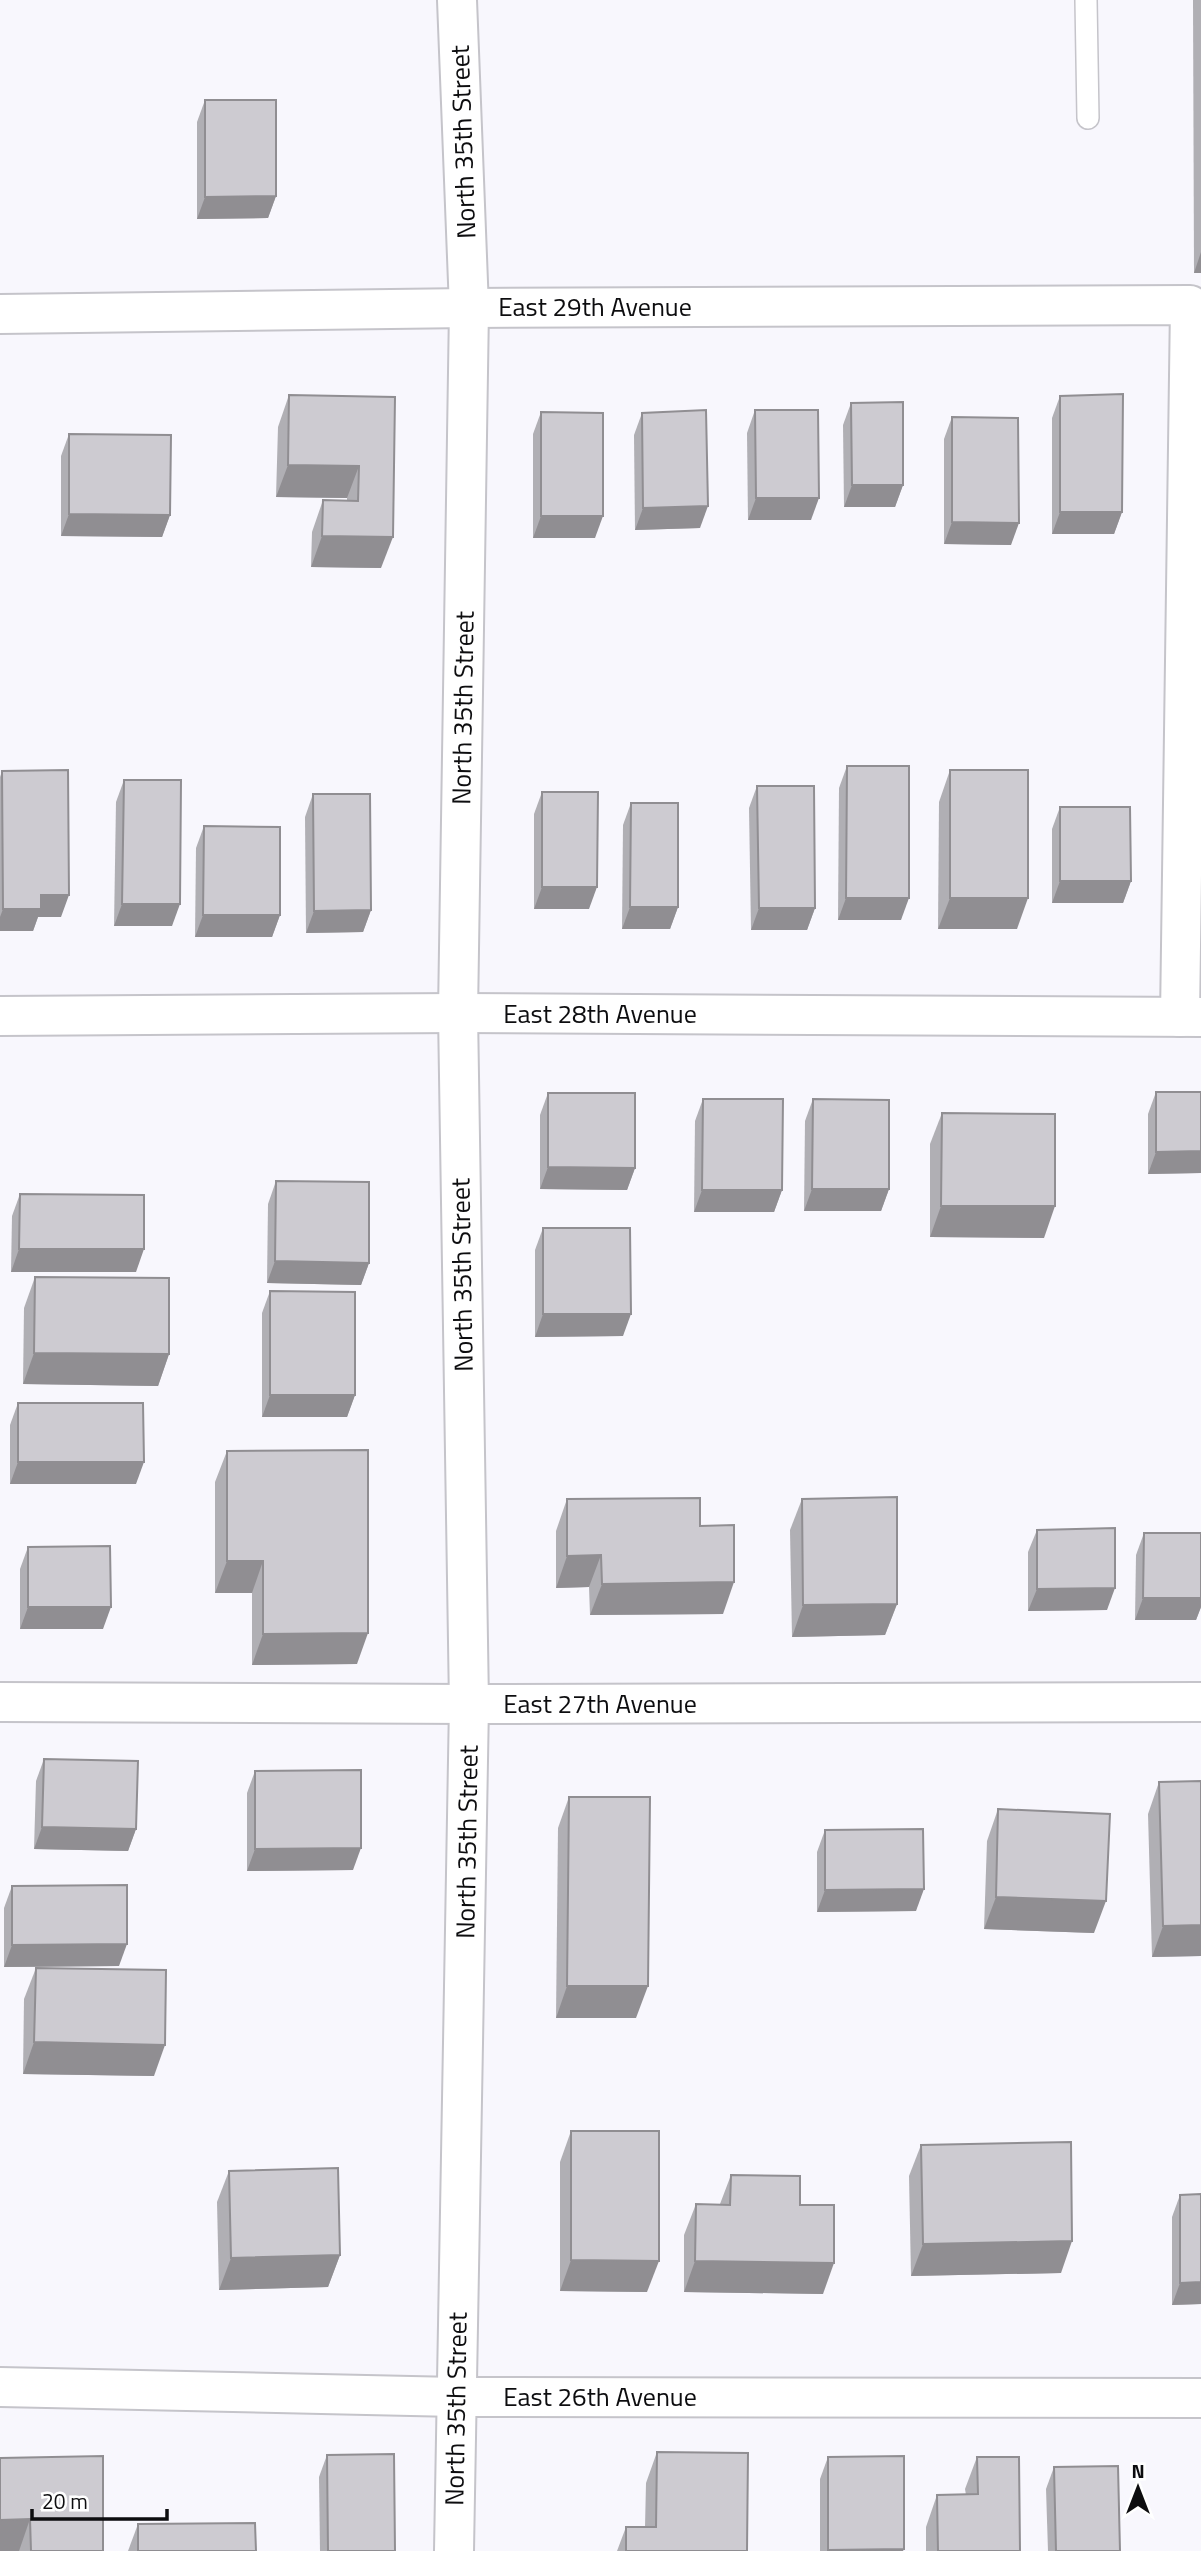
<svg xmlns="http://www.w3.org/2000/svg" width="1201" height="2551" font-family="'Titillium Web',sans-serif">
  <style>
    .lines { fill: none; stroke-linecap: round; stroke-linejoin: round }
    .lane-casing { stroke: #c5c4ca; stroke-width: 24 }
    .street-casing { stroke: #c5c4ca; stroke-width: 42 }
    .secondary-casing { stroke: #c5c4ca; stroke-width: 42 }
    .lane { stroke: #fff; stroke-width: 21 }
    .street { stroke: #fff; stroke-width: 38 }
    .secondary { stroke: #fff; stroke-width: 38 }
    .wall { fill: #b0afb4 }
    .shaded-wall { fill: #908e92 }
    .building { fill: #cdcbd1; stroke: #908e92; stroke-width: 2 }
    .labels { text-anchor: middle; stroke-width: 7; stroke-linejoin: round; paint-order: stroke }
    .street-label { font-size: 26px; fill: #0d0d0f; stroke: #fff }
  </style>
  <rect width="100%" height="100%" fill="#f8f7fd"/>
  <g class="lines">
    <g class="lane-casing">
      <path id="lane" d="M1086 0 1088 118"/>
    </g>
    <g class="street-casing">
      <g id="street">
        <path d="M0 314 469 308 1190 305 1180 1017"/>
        <path d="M0 1016 458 1013 1201 1017"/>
        <path d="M0 1702 469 1704 1201 1702"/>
        <path d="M454 2551 469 1704 458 1013 469 308 457 0"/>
      </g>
    </g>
    <g class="secondary-casing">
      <path id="secondary" d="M0 2387 456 2397 1201 2398"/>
    </g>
    <use href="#lane" class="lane"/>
    <use href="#street" class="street"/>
    <use href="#secondary" class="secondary"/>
  </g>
  <g class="wall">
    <path d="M1193 0H1201V273H1194Z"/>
    <path d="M205 100 276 196 268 218 197 219V122Z"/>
    <path d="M289 395 395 397 381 568 311 567 312 532 323 500 347 501V498L276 497 278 427Z"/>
    <path d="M1060 396 1122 512 1114 534H1052V418Z"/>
    <path d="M851 403 903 485 895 507H844L843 425Z"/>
    <path d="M755 410 811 520H748L747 433Z"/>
    <path d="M541 412 595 538H533V434Z"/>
    <path d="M642 413 700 528 635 530 634 435Z"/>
    <path d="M952 417 1011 545 944 544V439Z"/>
    <path d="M69 434 170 515 162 537 61 536V456Z"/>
    <path d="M847 766 901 920H838L839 788Z"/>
    <path d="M950 770 1017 929H938L939 802Z"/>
    <path d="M2 771 61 917H38L33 931H0V777Z"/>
    <path d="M124 780 172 926H114L116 802Z"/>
    <path d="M757 786 815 908 807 930H751L749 808Z"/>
    <path d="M542 792 589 909H534V814Z"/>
    <path d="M313 794 371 910 363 932 306 933 305 817Z"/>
    <path d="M631 803 678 907 670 929H622L623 825Z"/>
    <path d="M1060 807 1131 881 1123 903H1052V829Z"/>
    <path d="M204 826 280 915 272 937H195L196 848Z"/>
    <path d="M1156 1092H1201V1173L1148 1174V1114Z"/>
    <path d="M548 1093 635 1168 627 1190 540 1189V1115Z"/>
    <path d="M703 1099 782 1190 774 1212H694L695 1121Z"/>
    <path d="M813 1099 889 1189 881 1211H804L805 1121Z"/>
    <path d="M942 1113 1044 1238 930 1237V1144Z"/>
    <path d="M276 1181 369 1263 361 1285 267 1283 268 1204Z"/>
    <path d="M20 1194 136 1272H11L12 1216Z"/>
    <path d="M543 1228 623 1336 535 1337V1250Z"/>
    <path d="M35 1277 169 1354 158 1386 23 1384 24 1308Z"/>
    <path d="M270 1291 355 1395 347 1417H262V1313Z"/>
    <path d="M18 1403 136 1484H10V1425Z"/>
    <path d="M227 1451 357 1664 252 1665V1593H215V1482Z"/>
    <path d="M567 1499 700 1526 723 1614 590 1615 589 1587 556 1588V1531Z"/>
    <path d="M802 1499 897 1604 885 1635 792 1637 790 1530Z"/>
    <path d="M1037 1530 1107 1610 1028 1611V1552Z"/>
    <path d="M1144 1533H1201V1607L1196 1620H1135L1136 1555Z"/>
    <path d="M28 1547 103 1629H20V1569Z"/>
    <path d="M44 1759 136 1829 128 1851 34 1849 36 1781Z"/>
    <path d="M255 1771 353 1870 247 1871V1793Z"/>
    <path d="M1201 1781V1956L1152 1957 1148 1814 1159 1782Z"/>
    <path d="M569 1797 636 2018H556L558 1828Z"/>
    <path d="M998 1809 1094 1933 984 1929 987 1841Z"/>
    <path d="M825 1830 916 1911 817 1912V1852Z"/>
    <path d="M12 1886 119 1966 4 1967V1908Z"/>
    <path d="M36 1968 154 2076 23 2074 24 1999Z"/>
    <path d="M571 2131 647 2292 560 2291V2162Z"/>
    <path d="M921 2145 1061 2273 911 2276 909 2176Z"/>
    <path d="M229 2171 340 2255 328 2287 219 2290 217 2202Z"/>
    <path d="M731 2175 800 2205 823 2294 684 2292V2235L696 2204H720Z"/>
    <path d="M1180 2195 1201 2304 1172 2305V2217Z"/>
    <path d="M657 2452 747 2551H617L626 2527H645L646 2483Z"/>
    <path d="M327 2455 395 2551H320L319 2477Z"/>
    <path d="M828 2457 903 2551H820V2479Z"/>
    <path d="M977 2457 1020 2551H926V2527L937 2495H966L965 2489Z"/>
    <path d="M0 2458 103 2551H19Z"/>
    <path d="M1054 2467 1120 2551H1048L1046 2489Z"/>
    <path d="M138 2524 256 2551H128Z"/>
  </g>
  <g class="shaded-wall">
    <path d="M276 196 268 218 197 219 205 197Z"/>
    <path d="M1201 252V273H1194Z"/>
    <path d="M288 465 359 466 347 498 276 497Z"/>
    <path d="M852 485H903L895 507H844Z"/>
    <path d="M756 498H819L811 520H748Z"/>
    <path d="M708 506 700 528 635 530 643 508Z"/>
    <path d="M1060 512H1122L1114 534H1052Z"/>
    <path d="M69 514 170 515 162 537 61 536Z"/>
    <path d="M541 516H603L595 538H533Z"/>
    <path d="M952 522 1019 523 1011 545 944 544Z"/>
    <path d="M322 536 393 537 381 568 311 567Z"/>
    <path d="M1060 881H1131L1123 903H1052Z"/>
    <path d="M542 887H597L589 909H534Z"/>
    <path d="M41 895H69L61 917H38L33 931H0V917L3 909Z"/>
    <path d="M846 898H909L901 920H838Z"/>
    <path d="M950 898H1028L1017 929H938Z"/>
    <path d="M122 904H180L172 926H114Z"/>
    <path d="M630 907H678L670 929H622Z"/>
    <path d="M759 908H815L807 930H751Z"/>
    <path d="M371 910 363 932 306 933 314 911Z"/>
    <path d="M203 915H280L272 937H195Z"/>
    <path d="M1201 1151V1173L1148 1174 1156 1152Z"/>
    <path d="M548 1167 635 1168 627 1190 540 1189Z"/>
    <path d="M812 1189H889L881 1211H804Z"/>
    <path d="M702 1190H782L774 1212H694Z"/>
    <path d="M941 1206H1055L1044 1238 930 1237Z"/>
    <path d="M19 1249H144L136 1272H11Z"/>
    <path d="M275 1261 369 1263 361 1285 267 1283Z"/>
    <path d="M543 1314H631L623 1336 535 1337Z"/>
    <path d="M34 1353 169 1354 158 1386 23 1384Z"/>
    <path d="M270 1395H355L347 1417H262Z"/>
    <path d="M18 1462H144L136 1484H10Z"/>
    <path d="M601 1555 589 1587 556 1588 567 1556Z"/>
    <path d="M227 1561H263L252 1593H215Z"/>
    <path d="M734 1582 723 1614 590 1615 602 1584Z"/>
    <path d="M1115 1588 1107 1610 1028 1611 1037 1589Z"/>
    <path d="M1143 1598H1201V1607L1196 1620H1135Z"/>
    <path d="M897 1604 885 1635 792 1637 803 1605Z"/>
    <path d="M28 1607H111L103 1629H20Z"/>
    <path d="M368 1633 357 1664 252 1665 263 1634Z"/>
    <path d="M42 1827 136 1829 128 1851 34 1849Z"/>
    <path d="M361 1848 353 1870 247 1871 255 1849Z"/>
    <path d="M924 1889 916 1911 817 1912 825 1890Z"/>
    <path d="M996 1897 1106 1901 1094 1933 984 1929Z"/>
    <path d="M1201 1925V1956L1152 1957 1163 1926Z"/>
    <path d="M127 1944 119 1966 4 1967 12 1945Z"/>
    <path d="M567 1986H648L636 2018H556Z"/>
    <path d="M34 2042 165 2045 154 2076 23 2074Z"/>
    <path d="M1072 2241 1061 2273 911 2276 923 2244Z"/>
    <path d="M340 2255 328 2287 219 2290 231 2258Z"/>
    <path d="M571 2260 659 2261 647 2292 560 2291Z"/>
    <path d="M695 2261 834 2263 823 2294 684 2292Z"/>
    <path d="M1201 2282V2304L1172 2305 1180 2283Z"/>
    <path d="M30 2519 19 2551H0V2520Z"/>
    <path d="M904 2549 903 2551H827L828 2550Z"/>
  </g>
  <g class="building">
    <path d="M205 100H276V196L205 197Z"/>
    <path d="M1123 394 1122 512H1060V396Z"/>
    <path d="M289 395 395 397 393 537 322 536 323 500 358 501 359 466 288 465Z"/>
    <path d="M903 402V485H852L851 403Z"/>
    <path d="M706 410 708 506 643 508 642 413Z"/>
    <path d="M755 410H818L819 498H756Z"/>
    <path d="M541 412 603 413V516H541Z"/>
    <path d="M952 417 1018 418 1019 523 952 522Z"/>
    <path d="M69 434 171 435 170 515 69 514Z"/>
    <path d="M847 766H909V898H846Z"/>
    <path d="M68 770 69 895H41V909H3L2 771Z"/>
    <rect x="950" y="770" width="78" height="128"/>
    <path d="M124 780H181L180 904H122Z"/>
    <path d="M757 786H814L815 908H759Z"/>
    <path d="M542 792H598L597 887H542Z"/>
    <path d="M313 794H370L371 910 314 911Z"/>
    <path d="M631 803H678V907H630Z"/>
    <path d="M1060 807H1130L1131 881H1060Z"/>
    <path d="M204 826 280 827V915H203Z"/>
    <path d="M1156 1092H1201V1151L1156 1152Z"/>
    <path d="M548 1093H635V1168L548 1167Z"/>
    <path d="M703 1099H783L782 1190H702Z"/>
    <path d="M813 1099 889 1100V1189H812Z"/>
    <path d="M942 1113 1055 1114V1206H941Z"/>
    <path d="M276 1181 369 1182V1263L275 1261Z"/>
    <path d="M20 1194 144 1195V1249H19Z"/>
    <path d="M543 1228H630L631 1314H543Z"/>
    <path d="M35 1277 169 1278V1354L34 1353Z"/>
    <path d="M270 1291 355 1292V1395H270Z"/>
    <path d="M18 1403H143L144 1462H18Z"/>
    <path d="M368 1450V1633L263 1634V1561H227V1451Z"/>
    <path d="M897 1497V1604L803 1605 802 1499Z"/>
    <path d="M700 1498V1526L734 1525V1582L602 1584 601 1555 567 1556V1499Z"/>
    <path d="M1115 1528V1588L1037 1589V1530Z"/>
    <path d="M1144 1533H1201V1598H1143Z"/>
    <path d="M110 1546 111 1607H28V1547Z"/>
    <path d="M44 1759 138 1761 136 1829 42 1827Z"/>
    <path d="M361 1770V1848L255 1849V1771Z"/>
    <path d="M1201 1781V1925L1163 1926 1159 1782Z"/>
    <path d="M569 1797H650L648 1986H567Z"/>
    <path d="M998 1809 1110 1814 1106 1901 996 1897Z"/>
    <path d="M923 1829 924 1889 825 1890V1830Z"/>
    <path d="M127 1885V1944L12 1945V1886Z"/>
    <path d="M36 1968 166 1970 165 2045 34 2042Z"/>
    <path d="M571 2131H659V2261L571 2260Z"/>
    <path d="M1071 2142 1072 2241 923 2244 921 2145Z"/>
    <path d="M338 2168 340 2255 231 2258 229 2171Z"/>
    <path d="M731 2175 800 2176V2205H834V2263L695 2261 696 2204 730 2205Z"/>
    <path d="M1201 2194V2282L1180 2283V2195Z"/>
    <path d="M657 2452 748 2453 747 2551H626V2527H656Z"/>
    <path d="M394 2454 395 2551H328L327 2455Z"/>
    <path d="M103 2456V2551H31L30 2519 0 2520V2458Z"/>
    <path d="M904 2456V2549L828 2550V2457Z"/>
    <path d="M977 2457H1019L1020 2551H938L937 2495 978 2494Z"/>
    <path d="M1118 2466 1120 2551H1056L1054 2467Z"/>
    <path d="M255 2523 256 2551H138V2524Z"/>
  </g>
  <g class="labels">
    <g class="street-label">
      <text transform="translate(463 142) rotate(-92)" y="9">North 35th Street</text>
      <text x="595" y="316">East 29th Avenue</text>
      <text transform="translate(463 708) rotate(-89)" y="9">North 35th Street</text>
      <text x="600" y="1023">East 28th Avenue</text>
      <text transform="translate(462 1275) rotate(-91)" y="9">North 35th Street</text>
      <text x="600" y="1713">East 27th Avenue</text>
      <text transform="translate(467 1842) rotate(-89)" y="9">North 35th Street</text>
      <text x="600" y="2406">East 26th Avenue</text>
      <text transform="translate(456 2409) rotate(-89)" y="9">North 35th Street</text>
    </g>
  </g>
  <g transform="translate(1138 2488)" stroke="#ffffff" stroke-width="5" paint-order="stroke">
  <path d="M0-5L12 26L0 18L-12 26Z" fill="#0d0d0f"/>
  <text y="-10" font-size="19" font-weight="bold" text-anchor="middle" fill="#0d0d0f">N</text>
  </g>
  <path d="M32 2509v10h135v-10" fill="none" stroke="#0d0d0f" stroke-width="3.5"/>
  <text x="42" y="2509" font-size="21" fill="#0d0d0f" stroke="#ffffff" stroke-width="5" paint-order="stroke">20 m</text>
</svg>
